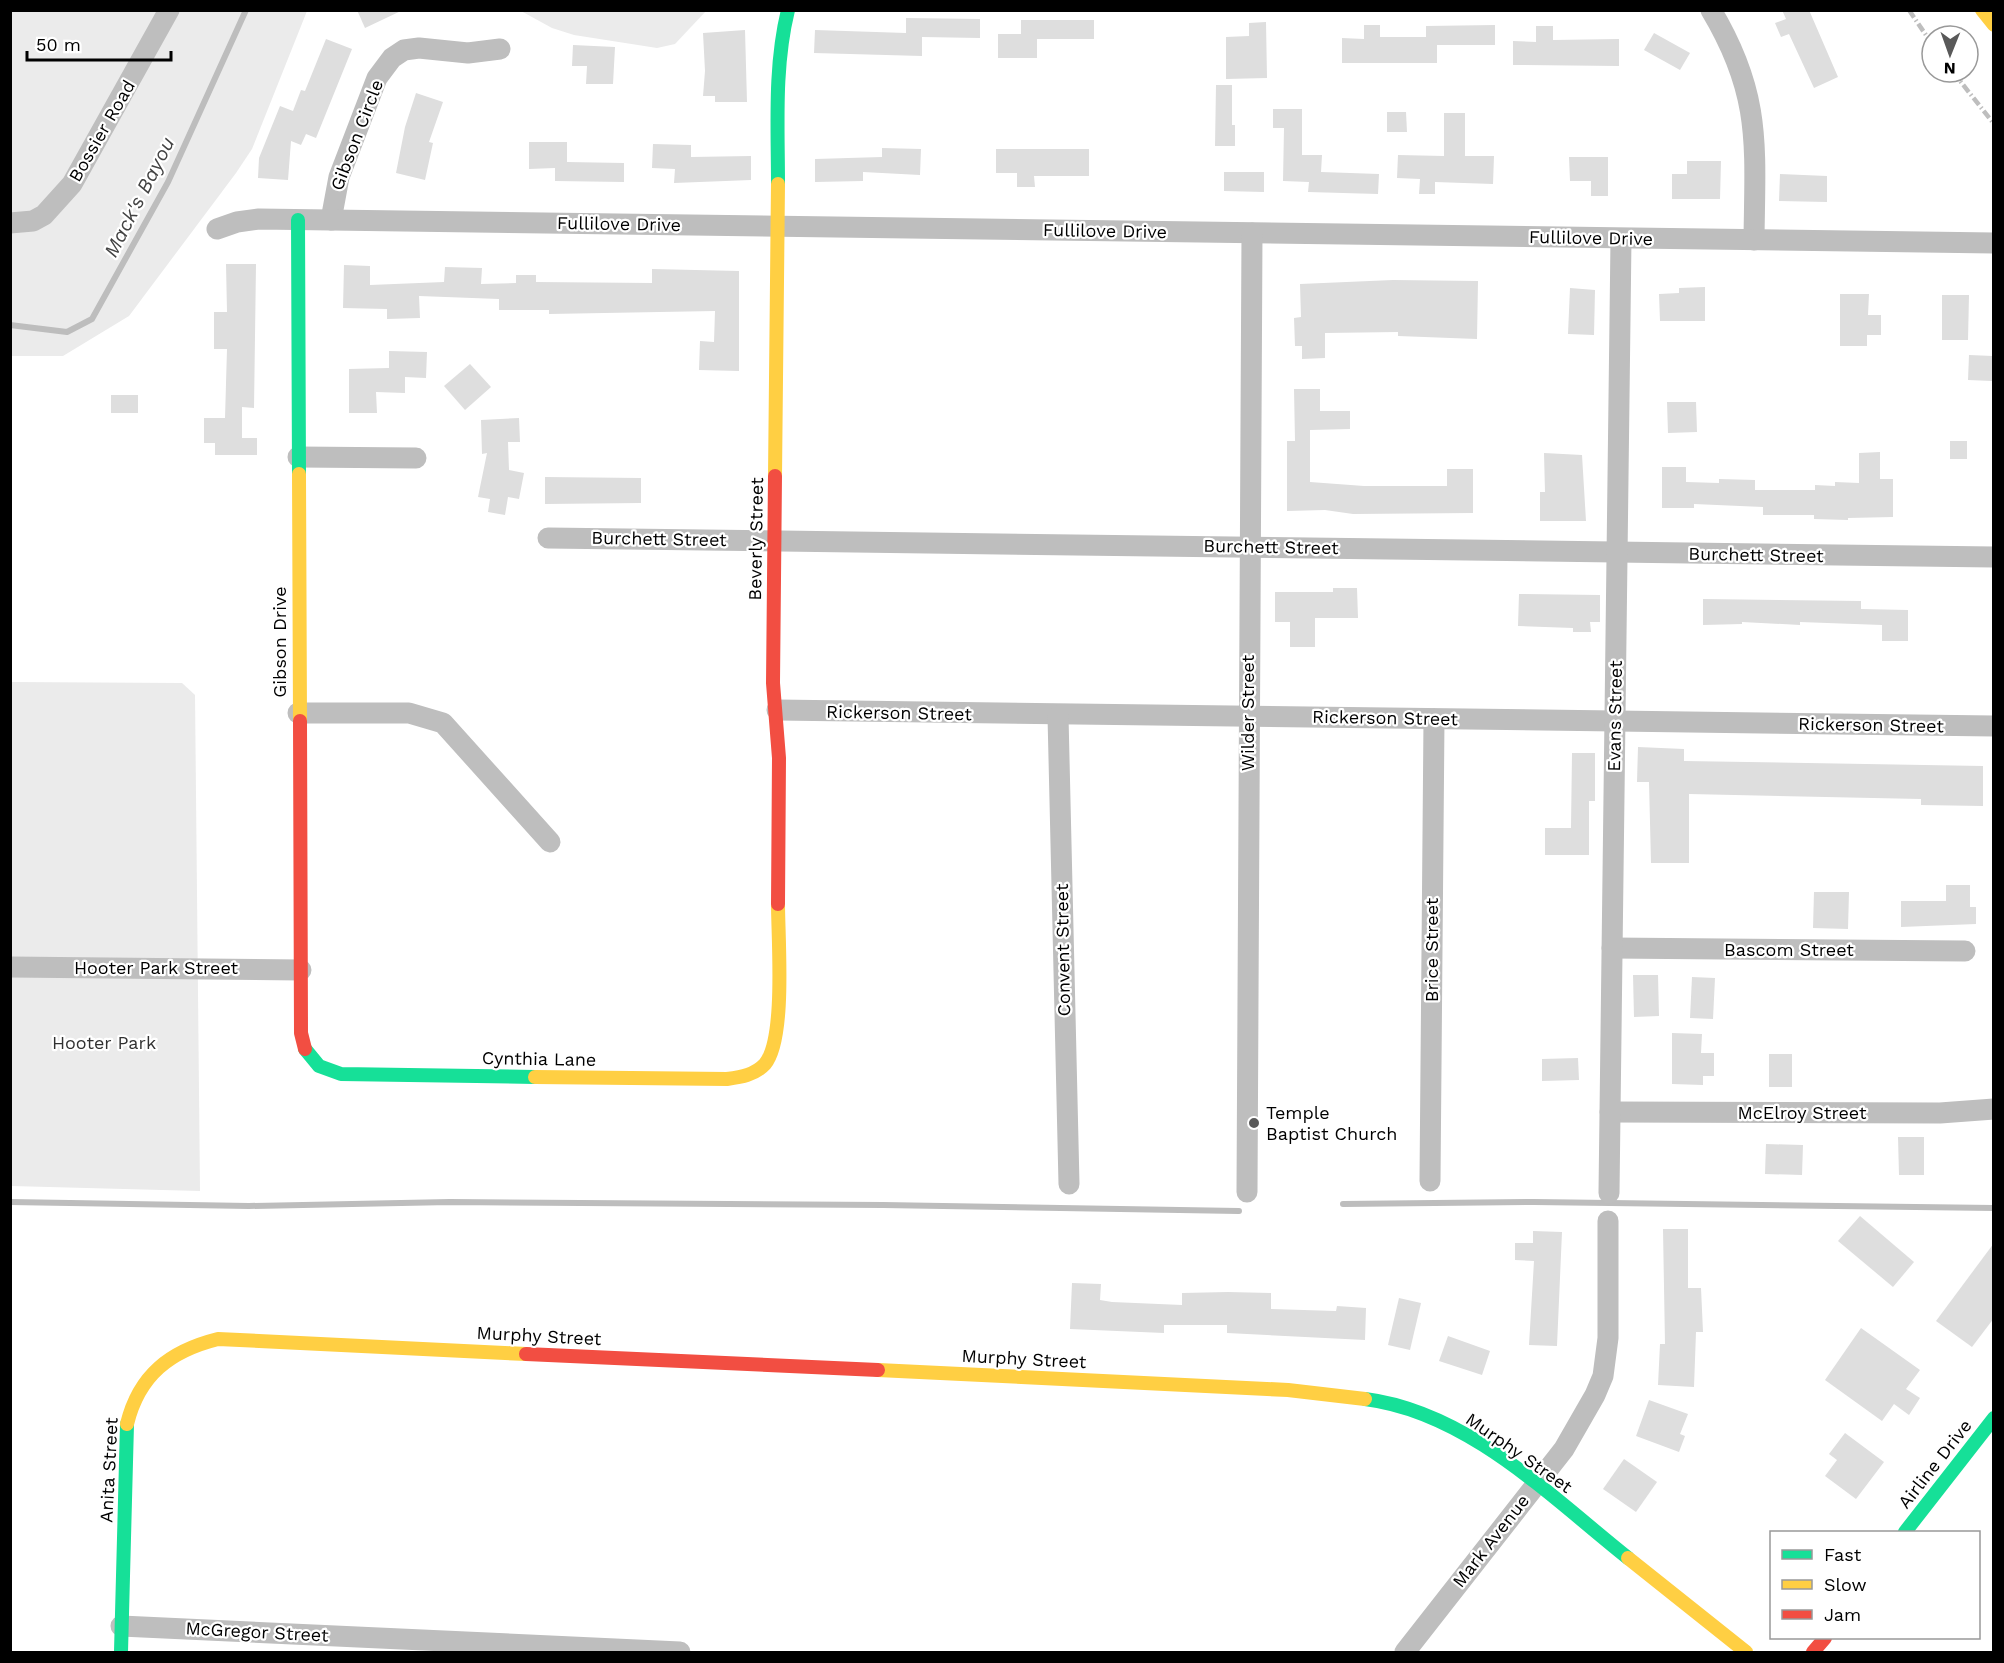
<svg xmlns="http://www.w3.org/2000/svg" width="2004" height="1663" font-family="'Work Sans',sans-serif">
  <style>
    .green { fill: #ebebeb }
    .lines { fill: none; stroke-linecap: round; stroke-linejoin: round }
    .stream { stroke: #bdbdbd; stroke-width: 6 }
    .building { fill: #dedede }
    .street { stroke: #bebebe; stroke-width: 21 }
    .fast { stroke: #16e098; stroke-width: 14 }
    .slow { stroke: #ffcf43; stroke-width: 14 }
    .jam { stroke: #f24e42; stroke-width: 14 }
    .rail { stroke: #bebebe; stroke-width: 4.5; stroke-dasharray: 9 3 1.5 3; stroke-linecap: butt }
    .poi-dot { fill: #595959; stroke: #fff; stroke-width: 2 }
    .labels { text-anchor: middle; stroke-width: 4.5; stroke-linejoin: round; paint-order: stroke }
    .street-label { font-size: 18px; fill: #000; stroke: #fff }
    .park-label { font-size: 18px; fill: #313131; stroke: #fff }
    .poi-label { font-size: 18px; fill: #000; stroke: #fff; text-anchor: start }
    .water-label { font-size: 20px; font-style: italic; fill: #424242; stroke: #fff }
  </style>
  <rect width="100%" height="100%" fill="#fff"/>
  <g class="green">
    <path d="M11 11H307L252 149 236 173 129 316 63 356H11Z"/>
    <path d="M521 11H706L675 44 657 48 574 35 552 28Z"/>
    <path d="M11 682 182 683 195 695 200 1191 11 1186Z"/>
  </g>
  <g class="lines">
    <g class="stream">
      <path d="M10 325 67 332 92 319 168 182 246 10"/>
      <path d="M10 1202 249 1206 450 1202 883 1205 1239 1211"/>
      <path d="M1343 1204 1534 1202 1994 1208"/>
    </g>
  </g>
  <g class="building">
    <path d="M357 10H403L365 28Z"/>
    <path d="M1782 10H1809L1838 77 1814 88 1789 34 1781 37 1775 23 1786 19Z"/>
    <path d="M906 18 980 19V38L922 37V56L814 53 815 30 906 33Z"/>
    <path d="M1021 20H1094V39H1037V58H998V34H1021Z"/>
    <path d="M1266 22 1267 78 1226 79V37L1249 36V23Z"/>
    <path d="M1364 25H1380V37H1426V26L1495 25V45H1437V63H1342V38L1364 39Z"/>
    <path d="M1536 26H1553V40L1619 39V66L1513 65V41L1536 42Z"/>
    <path d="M745 30 747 102H715V96H703L705 71 703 33Z"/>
    <path d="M1654 33 1690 53 1680 70 1644 50Z"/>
    <path d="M326 39 352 49 316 138 306 134 301 145 291 141 288 180 258 178 259 158 280 106 293 111 301 90 305 91Z"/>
    <path d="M573 45 615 47 613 84H586L587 66H572Z"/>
    <path d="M1216 85H1232V125H1235V146H1215Z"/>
    <path d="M416 93 443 102 429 142 433 143 425 180 396 173 405 127Z"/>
    <path d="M1273 109H1302V155H1322L1321 172 1379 174 1378 194 1308 192 1309 182 1283 181 1284 128H1273Z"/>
    <path d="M1387 112H1406L1407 132H1387Z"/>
    <path d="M1444 113H1465V156H1494L1493 184 1435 182V194H1419L1420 179 1397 178 1398 155 1444 156Z"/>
    <path d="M529 142H567V162L624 163V182L555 181V168L529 169Z"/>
    <path d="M653 144 691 145V157L751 156V180L674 183 675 169 652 168Z"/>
    <path d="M882 148 921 149 920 175 863 172V181L815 182V159L882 157Z"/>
    <path d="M996 149H1089V176H1034L1035 187H1017V173H996Z"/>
    <path d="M1569 157H1608V196H1591V181H1570Z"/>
    <path d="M1687 161H1721L1720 199H1672V174H1687Z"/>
    <path d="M1224 172H1264V192L1224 191Z"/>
    <path d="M1780 174 1827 176V202L1779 201Z"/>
    <path d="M226 264H256L254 408 242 407V438H257V455H215V443H204V418H225L227 349H214V312H227Z"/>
    <path d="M344 265 370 266V285L444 282 445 267 482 268 481 284 516 283V275H536V282L652 283V269L739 271V371L699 370 700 341 714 342 715 311 549 314V310H499V299L419 296 420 318 387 319V309L343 308Z"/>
    <path d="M1393 280 1478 281 1477 339 1398 336V332L1325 333V358L1302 359V346H1295L1294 318 1301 317 1300 284Z"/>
    <path d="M1705 287V321H1660L1659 294 1679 293V288Z"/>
    <path d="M1570 288 1595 290 1594 335 1568 334Z"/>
    <path d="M1840 294H1869L1868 315H1881V335H1867V346H1840Z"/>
    <path d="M1942 295H1969L1968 340H1942Z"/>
    <path d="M389 351 427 352 426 378 405 377V393L376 392 377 413H349V369L389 368Z"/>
    <path d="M1969 355 1993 356 1992 381 1968 380Z"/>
    <path d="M470 364 491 387 465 410 444 386Z"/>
    <path d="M1294 389H1320V411H1350V429L1310 430V482L1364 486H1447V469H1473V513L1353 514 1325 510 1287 511V441H1295Z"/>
    <rect x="111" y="395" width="27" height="18"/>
    <path d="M1667 402H1696L1697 432 1668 433Z"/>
    <path d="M519 418 520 442H508L509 470 524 473 519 499 508 497 505 515 488 512 490 499 478 497 487 453 482 454 481 420Z"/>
    <rect x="1950" y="441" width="17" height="18"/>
    <path d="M1880 452V479H1893V517L1848 518V520L1814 519V515H1763V507L1694 504V508H1662V467H1686V482L1719 483V479L1755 480V490H1815V485L1835 486V482L1859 483V453Z"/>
    <path d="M1544 453 1582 455 1586 521H1540V492H1545Z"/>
    <path d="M545 477 641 478V503L545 504Z"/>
    <path d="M1333 588H1357L1358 618H1315V647H1290V622H1275V592H1333Z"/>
    <path d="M1519 594 1600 595V622H1590L1591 632H1573V628L1518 626Z"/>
    <path d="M1703 599 1861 601V609L1908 610V641H1882V625L1800 622V625L1742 622V624L1703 625Z"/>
    <path d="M1638 747 1684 749V761L1983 766V806L1921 805V799L1689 794V863H1651L1649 782H1637Z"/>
    <path d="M1572 753H1595V801H1589V855H1545V828H1571Z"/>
    <path d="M1946 885H1970V907H1976V924L1901 927V901H1946Z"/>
    <path d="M1814 892H1849L1848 929 1813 928Z"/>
    <path d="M1633 975H1658L1659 1016 1634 1017Z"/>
    <path d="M1692 977 1715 978 1713 1019 1690 1018Z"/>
    <path d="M1672 1033 1702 1034 1701 1053H1714V1076H1703V1085L1672 1084Z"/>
    <rect x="1769" y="1054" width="23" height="33"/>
    <path d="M1578 1058 1579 1080 1542 1081V1059Z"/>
    <path d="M1898 1137H1924V1175H1899Z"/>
    <path d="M1766 1144 1803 1145 1802 1175 1765 1174Z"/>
    <path d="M1860 1216 1914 1262 1893 1287 1838 1241Z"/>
    <path d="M1663 1229H1688V1288H1701L1703 1332H1696L1694 1387 1658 1385 1660 1344H1665Z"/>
    <path d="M1533 1231 1562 1232 1557 1346 1529 1345 1534 1261 1515 1260V1243H1533Z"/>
    <path d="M1994 1243V1318L1972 1347 1936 1321Z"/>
    <path d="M1072 1283 1101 1284 1100 1300 1112 1302 1182 1305V1293L1228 1292 1271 1293V1309L1336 1311 1337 1306 1366 1308 1365 1340 1227 1333V1325H1164V1333L1070 1329Z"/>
    <path d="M1399 1298 1421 1303 1410 1350 1388 1345Z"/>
    <path d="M1861 1328 1920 1370 1906 1389 1920 1398 1909 1415 1894 1404 1882 1421 1825 1380Z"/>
    <path d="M1448 1336 1490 1351 1482 1375 1439 1361Z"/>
    <path d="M1649 1400 1688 1414 1680 1434 1685 1436 1679 1452 1636 1436Z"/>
    <path d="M1845 1433 1884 1462 1856 1499 1825 1476 1837 1460 1829 1454Z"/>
    <path d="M1624 1459 1657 1482 1636 1512 1603 1489Z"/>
  </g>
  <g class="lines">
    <g class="street">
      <path d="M1711 10C1762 95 1755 146 1754 240"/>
      <path d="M331 220 339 177 377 78 392 58 404 50 419 48 468 53 500 49"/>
      <path d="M10 223 33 221 44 215 72 184 169 10"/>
      <path d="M217 229 237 222 259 219 1994 243"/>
      <path d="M298 457 416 458"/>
      <path d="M548 538 1994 557"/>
      <path d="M777 710 1994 726"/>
      <path d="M298 713H409L443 723 550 842"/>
      <path d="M1058 716 1069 1184"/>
      <path d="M1612 948 1965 951"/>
      <path d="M10 967 301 970"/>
      <path d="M1610 1112 1940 1113 1994 1109"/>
      <path d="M1430 1181 1434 719"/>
      <path d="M1247 1192 1252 233"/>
      <path d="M1609 1193 1621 239"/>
      <path d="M121 1626 680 1652"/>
      <path d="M1405 1652 1564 1449 1595 1395 1603 1376 1608 1338V1221"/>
    </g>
    <g class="fast">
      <path d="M778 184C778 126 774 67 788 10"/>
      <path d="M298 220 299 474"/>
      <path d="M305 1049 319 1066 341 1074 535 1077"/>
      <path d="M1365 1399C1468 1412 1550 1496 1628 1558"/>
      <path d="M1905 1532 1994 1418"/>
      <path d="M121 1652 127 1424"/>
    </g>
    <g class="slow">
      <path d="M1982 10 1994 25"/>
      <path d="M299 474 300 721"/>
      <path d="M775 476 778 184"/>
      <path d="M535 1077 727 1079C741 1077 755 1075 765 1064 786 1039 778 939 778 904"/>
      <path d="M878 1370 1288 1390 1365 1399"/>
      <path d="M127 1424C139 1375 170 1351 218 1339L526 1354"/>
      <path d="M1628 1558 1746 1652"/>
    </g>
    <g class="jam">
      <path d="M775 476 773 683 779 758 778 904"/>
      <path d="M300 721 301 1033 305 1049"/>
      <path d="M526 1354 878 1370"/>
      <path d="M1813 1652 1825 1638"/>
    </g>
    <g class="rail">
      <path d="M1909 10 1932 44"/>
      <path d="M1953 72 1994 124"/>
    </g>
  </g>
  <circle class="poi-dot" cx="1254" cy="1123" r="6"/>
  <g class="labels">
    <g class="street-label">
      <text transform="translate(102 131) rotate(-60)" y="6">Bossier Road</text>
      <text transform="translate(357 135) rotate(-69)" y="6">Gibson Circle</text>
      <text transform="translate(619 224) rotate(1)" y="6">Fullilove Drive</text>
      <text transform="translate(1105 231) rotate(1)" y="6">Fullilove Drive</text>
      <text transform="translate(1591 238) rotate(1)" y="6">Fullilove Drive</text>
      <text transform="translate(659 539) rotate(1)" y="6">Burchett Street</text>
      <text transform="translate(756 539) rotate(-89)" y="6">Beverly Street</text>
      <text transform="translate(1271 547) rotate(1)" y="6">Burchett Street</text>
      <text transform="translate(1756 555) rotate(1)" y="6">Burchett Street</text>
      <text transform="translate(280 642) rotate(-90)" y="6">Gibson Drive</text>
      <text transform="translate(899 713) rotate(1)" y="6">Rickerson Street</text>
      <text transform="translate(1248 713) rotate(-90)" y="6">Wilder Street</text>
      <text transform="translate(1615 716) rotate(-89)" y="6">Evans Street</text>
      <text transform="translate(1385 718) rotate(1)" y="6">Rickerson Street</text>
      <text transform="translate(1871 725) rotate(1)" y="6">Rickerson Street</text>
      <text transform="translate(1063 950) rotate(-91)" y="6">Convent Street</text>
      <text transform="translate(1432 950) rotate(-90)" y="6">Brice Street</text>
      <text x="1789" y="956">Bascom Street</text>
      <text x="156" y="974">Hooter Park Street</text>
      <text transform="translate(539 1059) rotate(1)" y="6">Cynthia Lane</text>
      <text x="1802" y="1119">McElroy Street</text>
      <text transform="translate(539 1336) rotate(3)" y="6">Murphy Street</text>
      <text transform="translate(1024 1359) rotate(3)" y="6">Murphy Street</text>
      <text transform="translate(1519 1453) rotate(35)" y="6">Murphy Street</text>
      <text transform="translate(1935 1464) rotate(-52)" y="6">Airline Drive</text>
      <text transform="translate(109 1470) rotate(-87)" y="6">Anita Street</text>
      <text transform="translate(1491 1541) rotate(-52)" y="6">Mark Avenue</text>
      <text transform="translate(257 1632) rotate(3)" y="6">McGregor Street</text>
    </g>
    <g class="park-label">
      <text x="104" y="1049">Hooter Park</text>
    </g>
    <g class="poi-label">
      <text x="1266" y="1119">Temple<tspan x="1266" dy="21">Baptist Church</tspan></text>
    </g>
    <g class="water-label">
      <text transform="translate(139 197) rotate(-63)" y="7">Mack's Bayou</text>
    </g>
  </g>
  <rect width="2004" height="1663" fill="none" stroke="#000000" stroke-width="24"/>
  <rect x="1770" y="1531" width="210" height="108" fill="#ffffff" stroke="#999999" stroke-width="1.5"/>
  <rect x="1782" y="1550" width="30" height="9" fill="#16e098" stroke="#999999" stroke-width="1.5"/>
  <text x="1824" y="1561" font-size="18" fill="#000000">Fast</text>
  <rect x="1782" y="1580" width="30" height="9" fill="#ffcf43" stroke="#999999" stroke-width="1.5"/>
  <text x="1824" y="1591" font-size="18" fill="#000000">Slow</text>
  <rect x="1782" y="1610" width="30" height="9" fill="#f24e42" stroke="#999999" stroke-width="1.5"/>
  <text x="1824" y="1621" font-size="18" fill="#000000">Jam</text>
  <g transform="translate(1950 54) rotate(181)"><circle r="28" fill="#ffffff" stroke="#999999" stroke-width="1.5"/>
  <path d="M0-4.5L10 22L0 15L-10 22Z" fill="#595959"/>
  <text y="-9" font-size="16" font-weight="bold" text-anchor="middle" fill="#000000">N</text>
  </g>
  <path d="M27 51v9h144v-9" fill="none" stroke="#000000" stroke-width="3"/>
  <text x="36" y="51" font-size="18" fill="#000000" stroke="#ffffff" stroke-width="4.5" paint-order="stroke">50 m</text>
</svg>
